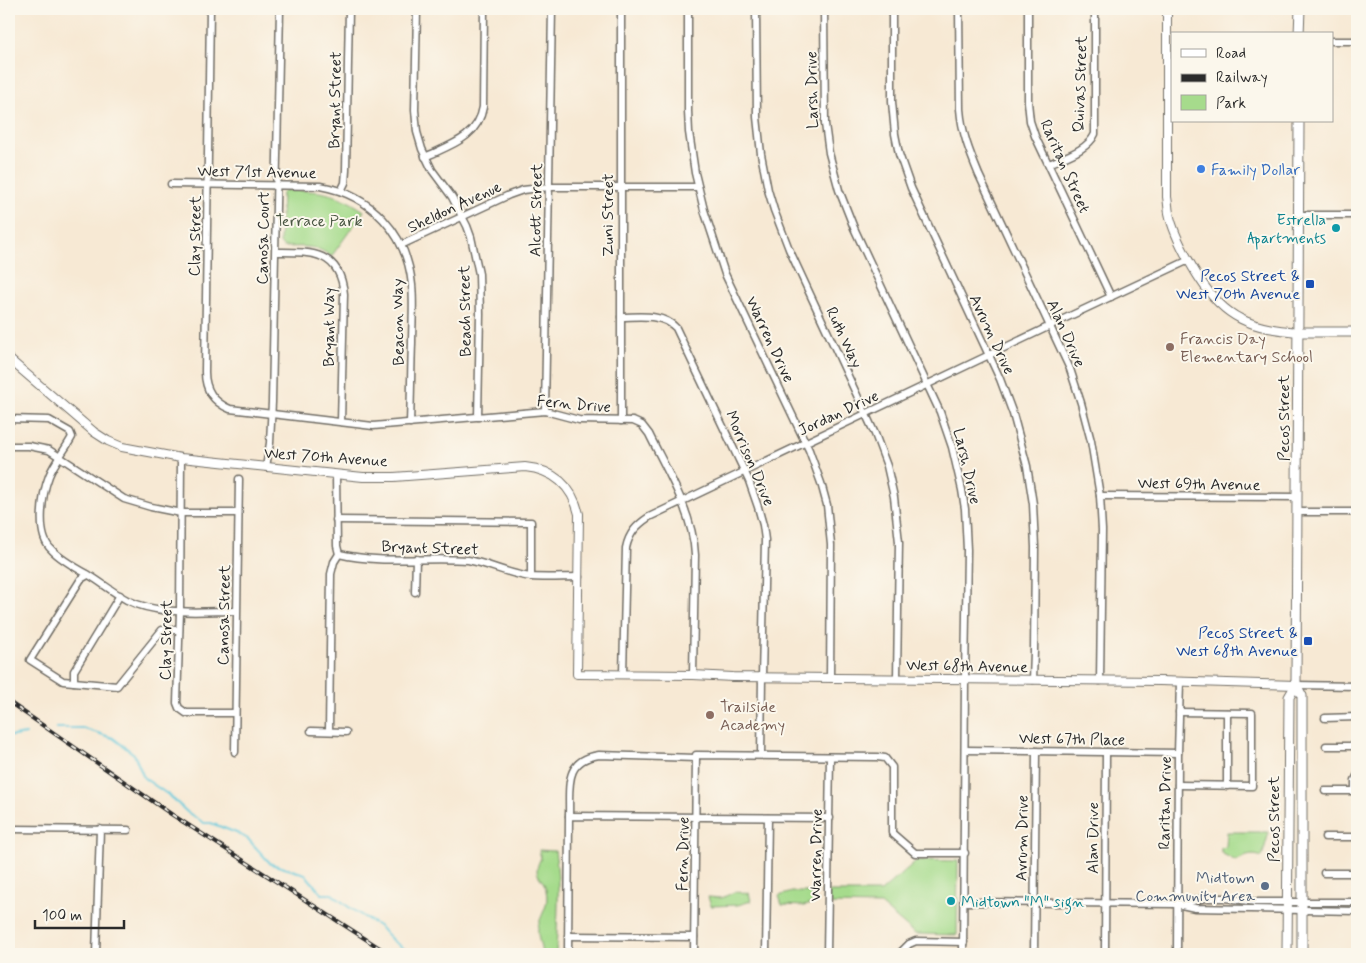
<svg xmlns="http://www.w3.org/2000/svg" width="1366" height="963" font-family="Mynerve,sans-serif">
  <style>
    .green { fill: #a6db8c; stroke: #68835c }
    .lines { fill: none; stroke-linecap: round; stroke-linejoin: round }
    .stream { stroke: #5fc8db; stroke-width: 2 }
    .minor-casing { stroke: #726e66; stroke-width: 9 }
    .tertiary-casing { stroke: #726e66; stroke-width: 10 }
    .secondary-casing { stroke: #726e66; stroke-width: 11 }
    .minor { stroke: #fff; stroke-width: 6 }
    .tertiary { stroke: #fff; stroke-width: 8 }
    .secondary { stroke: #fff; stroke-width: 9 }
    .rail-casing { stroke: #2b2b2b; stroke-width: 4 }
    .rail { stroke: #fbf7ec; stroke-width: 2; stroke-dasharray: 5.5; stroke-linecap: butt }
    .shop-dot { fill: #3f7fe0; stroke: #fbf7ec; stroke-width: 2 }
    .culture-dot { fill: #0f9aa8; stroke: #fbf7ec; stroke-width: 2 }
    .transit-dot { fill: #1a4fb4; stroke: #fbf7ec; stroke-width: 2 }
    .education-dot { fill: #8d6e63; stroke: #fbf7ec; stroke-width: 2 }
    .service-dot { fill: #5c6f8a; stroke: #fbf7ec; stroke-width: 2 }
    .labels { text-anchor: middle; stroke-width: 4; stroke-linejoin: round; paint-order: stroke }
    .street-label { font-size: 16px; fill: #2b2b2b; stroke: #fbf7ec }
    .shop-label { font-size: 16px; fill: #366cbe; stroke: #fbf7ec; text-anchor: start }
    .culture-label { font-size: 16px; fill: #0d838f; stroke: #fbf7ec; text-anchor: end }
    .park-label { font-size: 16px; fill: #4a5743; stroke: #fbf7ec }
    .transit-label { font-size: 16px; fill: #164399; stroke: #fbf7ec; text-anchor: end }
    .education-label { font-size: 16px; fill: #785e54; stroke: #fbf7ec; text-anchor: start }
    .service-label { font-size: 16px; fill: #4e5e75; stroke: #fbf7ec; text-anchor: end }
  </style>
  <rect width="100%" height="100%" fill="#fbf7ec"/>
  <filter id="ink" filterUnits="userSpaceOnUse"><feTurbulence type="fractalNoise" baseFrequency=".02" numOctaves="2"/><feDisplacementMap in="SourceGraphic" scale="10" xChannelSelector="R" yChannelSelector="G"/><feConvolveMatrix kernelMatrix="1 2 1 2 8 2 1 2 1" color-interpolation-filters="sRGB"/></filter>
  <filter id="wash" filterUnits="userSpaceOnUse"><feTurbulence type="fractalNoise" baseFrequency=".0096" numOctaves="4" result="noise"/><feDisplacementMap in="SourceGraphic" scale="20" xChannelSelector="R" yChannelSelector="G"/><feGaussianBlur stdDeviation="1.12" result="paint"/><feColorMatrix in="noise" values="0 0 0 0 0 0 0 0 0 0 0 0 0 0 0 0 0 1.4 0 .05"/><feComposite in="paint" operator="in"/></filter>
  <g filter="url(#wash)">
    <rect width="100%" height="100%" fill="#f7e9d4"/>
    <g class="green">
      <path d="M285 190C319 191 335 191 364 211L331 257C318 244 300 247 283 247L280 243 282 193Z"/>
      <path d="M1227 832H1269L1262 857C1252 853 1245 856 1236 861L1223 854V852L1221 851V848L1226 847Z"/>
      <path d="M539 850 555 851C561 885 557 920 556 954H542C541 946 537 936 538 928 540 914 550 907 546 890 543 875 531 877 541 858Z"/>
      <path d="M917 860 958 861 957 935 915 934 881 905 828 904V892H881Z"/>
      <path d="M734 892 749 893 751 901 738 905 711 906 708 897 722 898Z"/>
      <path d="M792 892H811L815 903 804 906 782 905 779 896Z"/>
    </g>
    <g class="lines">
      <g class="stream">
        <path d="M56 728H82L113 738 134 754 144 778 170 796 187 812 204 823H211L239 834 248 839 271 864 305 874 322 894H332L350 908 380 927 393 941 412 954"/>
        <path d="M9 736H13L26 734"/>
      </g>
    </g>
  </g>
  <g filter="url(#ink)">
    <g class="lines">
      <g class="minor-casing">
        <g id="minor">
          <path d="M210 9 205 372C205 390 213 402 230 409L373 426 545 411 579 420 633 421 642 425 649 434C667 471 693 513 695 555L693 675"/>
          <path d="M417 9 415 110 417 132 422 149 432 170 452 197 467 226 471 237 479 274 480 314 478 417"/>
          <path d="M621 9V421"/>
          <path d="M688 9V111L689 132 695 173 704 210 725 274 809 450 821 483 827 505 831 545 830 678"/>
          <path d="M756 9 757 117 761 154 768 190 774 210 789 249 875 434 887 466 894 497 899 542 897 678"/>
          <path d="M824 9 825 124 829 153 839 190 854 228 940 412 952 447 962 490 965 509 967 550 965 679 963 954"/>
          <path d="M892 9V102L895 134 899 154 911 188 1000 379 1013 414 1027 466 1033 504 1035 547 1034 651 1033 680"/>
          <path d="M959 9 960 109C962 134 970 153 979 175L1070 369 1081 403 1091 441 1100 496 1102 530 1100 681"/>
          <path d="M1028 9V102L1030 121 1035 136 1111 297"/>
          <path d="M1332 41H1357"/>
          <path d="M425 157C450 145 478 138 483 107L484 9"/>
          <path d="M1049 164C1064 157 1088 150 1095 134V9"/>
          <path d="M171 184 320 186C371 195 407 233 412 285 414 304 412 324 412 343 411 369 411 396 410 423"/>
          <path d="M341 191 345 183 346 170 349 9"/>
          <path d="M1298 215H1357"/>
          <path d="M401 245 509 195 523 190 549 187H698"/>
          <path d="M276 252C310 252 340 250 344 294L341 422"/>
          <path d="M621 317C639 317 662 313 676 328L749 481 758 507 763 525 765 540 762 677 761 755"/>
          <path d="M545 411 552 9"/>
          <path d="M9 419 49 420 70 432 72 437C65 450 54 463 49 476 42 494 36 535 51 549 59 558 78 569 89 575 102 583 114 593 127 600 159 616 201 611 236 611"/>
          <path d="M9 446H29L49 450 124 499 151 507 181 513H238"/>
          <path d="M181 458 180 611 177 703 179 708 186 713H235"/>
          <path d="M266 467 270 443 272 402 280 9"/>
          <path d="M336 475 337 546 339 554"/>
          <path d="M1100 496 1297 497"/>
          <path d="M1297 512H1357"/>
          <path d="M336 520 531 522V577"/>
          <path d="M339 554C381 564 425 557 468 560 490 564 510 575 532 577 547 578 563 577 579 577"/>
          <path d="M88 575 81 579 30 660 63 681 117 686 162 630H179"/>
          <path d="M415 592 416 559"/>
          <path d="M623 674 626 548C629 533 637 525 649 517L1050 326 1055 323 1189 260"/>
          <path d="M74 682V671L120 595"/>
          <path d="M1296 685 1357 686"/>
          <path d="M1325 718 1357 717"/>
          <path d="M311 731 346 732"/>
          <path d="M329 731 331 574 334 562 339 554"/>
          <path d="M1326 746H1357"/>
          <path d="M965 750 1178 753"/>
          <path d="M235 752 239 479"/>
          <path d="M1178 785 1252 786V713L1179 712"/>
          <path d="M1227 786V713"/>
          <path d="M1325 791H1357"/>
          <path d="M1355 791V780L1357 776"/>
          <path d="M569 816C570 788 563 760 599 755L696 758"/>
          <path d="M9 829 128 830"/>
          <path d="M1325 837H1357"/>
          <path d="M1324 873H1357"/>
          <path d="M964 902 1177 904 1195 908 1357 911"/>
          <path d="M1180 904 1205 898H1226L1256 902H1357"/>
          <path d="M568 936 694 937"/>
          <path d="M96 954 100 829"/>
          <path d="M568 954 569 816 830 818"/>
          <path d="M694 954 696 755 877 757 885 758 892 767V833L915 853H965"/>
          <path d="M766 954 768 818"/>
          <path d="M827 954 830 757"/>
          <path d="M899 954 909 944 916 941 964 942"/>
          <path d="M1034 954 1036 751"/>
          <path d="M1105 954 1106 752"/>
          <path d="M1177 954 1178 753 1180 682"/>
        </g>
      </g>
      <g class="tertiary-casing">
        <g id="tertiary">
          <path d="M1167 9V197C1168 202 1168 208 1169 213 1174 238 1200 285 1219 303 1226 310 1233 315 1241 319 1259 328 1278 330 1298 332"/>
          <path d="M9 359 94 432 108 441 122 447 181 458 363 477H394L525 467C554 470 572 486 579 514L577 674 693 675 733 677 1160 681 1296 685"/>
        </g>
      </g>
      <g class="secondary-casing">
        <g id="secondary">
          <path d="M1299 34 1300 9"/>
          <path d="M1299 121 1296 685 1302 696V954"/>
          <path d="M1298 332H1357"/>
          <path d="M1287 954 1289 697 1296 685"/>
        </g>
      </g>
      <use href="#minor" class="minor"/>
      <use href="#tertiary" class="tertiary"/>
      <use href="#secondary" class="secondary"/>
      <g class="rail-casing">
        <path id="rail" d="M9 702 171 814 389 954"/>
      </g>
      <use href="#rail" class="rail"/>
    </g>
  </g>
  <circle class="shop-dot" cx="1201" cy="169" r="5"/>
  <g class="culture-dot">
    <circle cx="1336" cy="228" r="5"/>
    <circle cx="951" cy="901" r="5"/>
  </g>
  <g class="transit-dot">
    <rect x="1305" y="279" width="10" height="10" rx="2.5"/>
    <rect x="1303" y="636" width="10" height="10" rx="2.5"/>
  </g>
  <g class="education-dot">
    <circle cx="1170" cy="347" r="5"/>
    <circle cx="710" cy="715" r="5"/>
  </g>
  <circle class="service-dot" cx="1265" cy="886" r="5"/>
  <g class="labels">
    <g class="street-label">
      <text transform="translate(1079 84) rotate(-88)" y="6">Quivas Street</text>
      <text transform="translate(811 90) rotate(-91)" y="6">Larsh Drive</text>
      <text transform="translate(334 100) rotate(-89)" y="6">Bryant Street</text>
      <text transform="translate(1066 166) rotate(66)" y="6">Raritan Street</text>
      <text transform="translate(257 171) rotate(1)" y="6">West 71st Avenue</text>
      <text transform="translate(454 206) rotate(-25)" y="6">Sheldon Avenue</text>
      <text transform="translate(535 210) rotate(-89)" y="6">Alcott Street</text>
      <text transform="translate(607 215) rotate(-90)" y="6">Zuni Street</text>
      <text transform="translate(194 236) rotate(-89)" y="6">Clay Street</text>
      <text transform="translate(262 238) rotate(-89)" y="6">Canosa Court</text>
      <text transform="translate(464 311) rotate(-91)" y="6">Beach Street</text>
      <text transform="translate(397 322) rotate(-91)" y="6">Beacon Way</text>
      <text transform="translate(328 327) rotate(-90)" y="6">Bryant Way</text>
      <text transform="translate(1067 333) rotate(66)" y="6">Alan Drive</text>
      <text transform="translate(993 334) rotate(65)" y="6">Avrum Drive</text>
      <text transform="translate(845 337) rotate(65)" y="6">Ruth Way</text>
      <text transform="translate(771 339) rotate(65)" y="6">Warren Drive</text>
      <text transform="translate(574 403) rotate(5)" y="6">Fern Drive</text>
      <text transform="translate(838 412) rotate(-25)" y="6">Jordan Drive</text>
      <text transform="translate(1283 418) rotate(-90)" y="6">Pecos Street</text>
      <text transform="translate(326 456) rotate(4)" y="6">West 70th Avenue</text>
      <text transform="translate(751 458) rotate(67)" y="6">Morrison Drive</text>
      <text transform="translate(968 466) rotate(77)" y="6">Larsh Drive</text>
      <text transform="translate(1199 483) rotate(1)" y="6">West 69th Avenue</text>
      <text transform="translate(430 547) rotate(2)" y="6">Bryant Street</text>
      <text transform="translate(223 615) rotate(-89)" y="6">Canosa Street</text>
      <text transform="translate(165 640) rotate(-89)" y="6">Clay Street</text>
      <text transform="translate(967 665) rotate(1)" y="6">West 68th Avenue</text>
      <text transform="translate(1072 738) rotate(1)" y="6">West 67th Place</text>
      <text transform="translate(1164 803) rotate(-89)" y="6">Raritan Drive</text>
      <text transform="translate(1273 819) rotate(-90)" y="6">Pecos Street</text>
      <text transform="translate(1021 838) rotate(-89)" y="6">Avrum Drive</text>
      <text transform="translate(1092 838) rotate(-90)" y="6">Alan Drive</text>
      <text transform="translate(682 854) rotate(-89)" y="6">Fern Drive</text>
      <text transform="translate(815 855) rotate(-89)" y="6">Warren Drive</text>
    </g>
    <g class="shop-label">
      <text x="1211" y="175">Family Dollar</text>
    </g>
    <g class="culture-label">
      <text x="1326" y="225">Estrella<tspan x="1326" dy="18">Apartments</tspan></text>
      <text x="961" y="907" text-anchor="start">Midtown "M" sign</text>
    </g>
    <g class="park-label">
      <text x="319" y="226">Terrace Park</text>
    </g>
    <g class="transit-label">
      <text x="1300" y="281">Pecos Street &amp;<tspan x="1300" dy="18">West 70th Avenue</tspan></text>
      <text x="1298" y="638">Pecos Street &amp;<tspan x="1298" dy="18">West 68th Avenue</tspan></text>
    </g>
    <g class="education-label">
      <text x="1180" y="344">Francis Day<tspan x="1180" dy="18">Elementary School</tspan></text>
      <text x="720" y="712">Trailside<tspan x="720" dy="18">Academy</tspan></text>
    </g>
    <g class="service-label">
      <text x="1255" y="883">Midtown<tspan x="1255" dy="18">Community Area</tspan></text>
    </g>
  </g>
  <rect width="1366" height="963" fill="none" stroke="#fbf7ec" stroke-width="30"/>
  <rect x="1171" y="32" width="162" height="90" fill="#fbf7ec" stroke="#a8a59f"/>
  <rect x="1181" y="49" width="25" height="8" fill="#ffffff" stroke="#a8a59f"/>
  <text x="1216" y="58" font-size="15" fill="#2b2b2b">Road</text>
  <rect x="1181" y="74" width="25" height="8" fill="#2b2b2b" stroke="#a8a59f"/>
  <text x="1216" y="82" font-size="15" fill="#2b2b2b">Railway</text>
  <rect x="1181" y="95" width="25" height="15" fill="#a6db8c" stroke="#a8a59f"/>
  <text x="1216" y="108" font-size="15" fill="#2b2b2b">Park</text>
  <path d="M35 920v8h89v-8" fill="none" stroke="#2b2b2b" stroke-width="2.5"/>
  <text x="42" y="920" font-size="15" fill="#2b2b2b" stroke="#fbf7ec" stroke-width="4" paint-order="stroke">100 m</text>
</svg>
